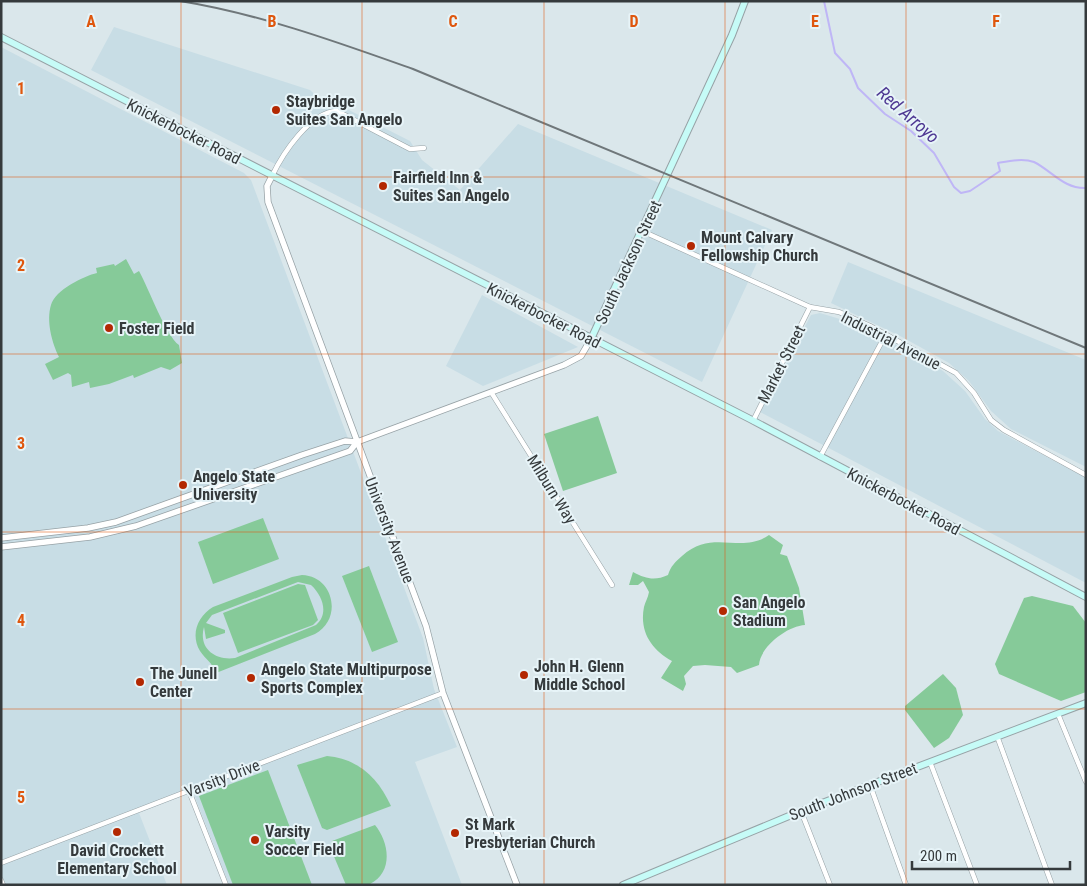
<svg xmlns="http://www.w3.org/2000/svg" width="1087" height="886" font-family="'Roboto Condensed',sans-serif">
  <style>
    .built { fill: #c8dde5 }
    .green { fill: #86ca99; fill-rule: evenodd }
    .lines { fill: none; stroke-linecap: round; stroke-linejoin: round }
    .stream { stroke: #bfb6f6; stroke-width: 2 }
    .minor-casing { stroke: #97a2a6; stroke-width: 5.5 }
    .tertiary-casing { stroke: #97a2a6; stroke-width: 7 }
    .secondary-casing { stroke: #97a2a6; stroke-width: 8 }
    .minor { stroke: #fff; stroke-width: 4.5 }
    .tertiary { stroke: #fff; stroke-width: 5.5 }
    .secondary { stroke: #c6fbf7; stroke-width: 6 }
    .rail { stroke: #6f777a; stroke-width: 2 }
    .grid { fill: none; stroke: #df570e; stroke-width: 1; stroke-opacity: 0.55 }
    .poi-dot { fill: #b32802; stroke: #e7f4f8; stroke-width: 2 }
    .labels { text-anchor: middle; stroke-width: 4; stroke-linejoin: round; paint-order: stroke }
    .poi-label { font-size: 16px; font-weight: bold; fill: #353a3c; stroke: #e7f4f8; text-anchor: start }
    .street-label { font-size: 16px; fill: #353a3c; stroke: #e7f4f8 }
    .water-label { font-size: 18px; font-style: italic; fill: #4f3993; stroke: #e7f4f8 }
    .grid-label { font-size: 16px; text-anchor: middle; font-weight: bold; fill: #df570e; stroke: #e7f4f8; stroke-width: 4; stroke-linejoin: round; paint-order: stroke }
  </style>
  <rect width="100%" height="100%" fill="#dae7eb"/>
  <g class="built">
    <path d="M114 27 310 90 324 103 337 104 410 141 422 160 460 190 518 124 772 230 702 382 91 70Z"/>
    <path d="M1 47 244 173 251 180 423 638 434 689 457 747 415 762 462 885H229L193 792 139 813 167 885H1Z"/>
    <path d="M848 262 1086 360V467L1011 429 991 411 969 381 949 363 902 337 831 303Z"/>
    <path d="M482 295 578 347 483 386 446 366Z"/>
    <path d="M820 313 863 326 943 371 965 391 985 419 998 431 1086 478V583L760 412 811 315Z"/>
  </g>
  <g class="green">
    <path d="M126 259 134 274 139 271C149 289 166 336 179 345L182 363 170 370 161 367 134 378 133 375 109 384 90 388 89 382 72 387 71 375 68 373 53 380 45 364 59 357C52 343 46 321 51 305 55 290 84 276 97 273L96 268 114 264 115 266Z"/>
    <path d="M598 416 617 473 563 491 544 434Z"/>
    <path d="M263 518 279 559 213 584 198 542Z"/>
    <path d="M769 535 783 545 780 554 787 556 799 588 805 625C787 626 760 647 759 665L737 673 731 667 705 665 693 666 684 676 686 684 683 691 661 678 672 661C652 650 639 632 644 607 645 602 648 598 649 592L643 581 638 585H629L633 572C646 579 655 581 668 575 671 566 675 562 682 556 713 528 741 555 769 535Z"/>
    <path d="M369 566 398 642 372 652 342 576Z"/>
    <path d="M302 575C334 576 343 619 315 634L216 673C212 662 206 660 200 651 190 634 198 616 213 607L292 577ZM298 582 311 585C323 596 329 614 316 625L235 658C215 661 198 648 204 627L206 639 225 633V630L206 623 212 615Z"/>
    <path d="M298 584 305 585 318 620 313 625 238 653 223 613Z"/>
    <path d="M1032 596 1073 606 1086 623V692L1061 701 999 674 995 664 1024 598Z"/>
    <path d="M943 674 956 688 963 715 949 738 934 748 905 710V706Z"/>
    <path d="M327 756C359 759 378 778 391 806L327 830 322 828 297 765Z"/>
    <path d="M268 770 312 885H233L199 796Z"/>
    <path d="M375 825C389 842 394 872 370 884 364 886 354 885 346 885L330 847 332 841Z"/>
  </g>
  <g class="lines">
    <path class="stream" d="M824 1 835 53 850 69 858 88 885 114 911 131 934 153 954 187 961 193 970 191 1000 171 998 163C1009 161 1023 158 1034 162 1052 171 1064 189 1086 188"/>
    <g class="minor-casing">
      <g id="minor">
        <path d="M272 176C283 153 310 112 337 111L410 149 424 148"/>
        <path d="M642 231 810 307 839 312 870 326 956 373 974 393 991 420 1004 430 1086 475"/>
        <path d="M491 392 612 585"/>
        <path d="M753 421 810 307"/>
        <path d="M820 457 886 334"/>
        <path d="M1058 714 1086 782"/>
        <path d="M997 736 1052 885"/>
        <path d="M930 762 977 885"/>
        <path d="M870 785 906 885"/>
        <path d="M189 791 226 885"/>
        <path d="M801 811 830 885"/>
        <path d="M1 863 443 693"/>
        <path d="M1 880 3 885"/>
      </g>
    </g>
    <g class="tertiary-casing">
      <g id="tertiary">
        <path d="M272 176 267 186 268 202 426 626 443 693 517 885"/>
        <path d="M1 538 88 528 116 522 302 455 345 441 357 442 564 365 581 356 591 339"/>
        <path d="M1 547 90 537 136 526 350 451 357 442"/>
      </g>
    </g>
    <g class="secondary-casing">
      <g id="secondary">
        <path d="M1 37 750 419 1086 597"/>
        <path d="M591 339 732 35 745 1"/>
        <path d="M623 885 801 811 1086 703"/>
      </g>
    </g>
    <use href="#minor" class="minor"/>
    <use href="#tertiary" class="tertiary"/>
    <use href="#secondary" class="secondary"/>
    <path class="rail" d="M180 1C260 14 337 42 413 69L1086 348"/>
  </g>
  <path class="grid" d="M181 1V885M362 1V885M544 1V885M725 1V885M906 1V885M1 177H1086M1 354H1086M1 532H1086M1 709H1086"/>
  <g class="poi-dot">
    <circle cx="276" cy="110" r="5"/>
    <circle cx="383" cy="186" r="5"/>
    <circle cx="691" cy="246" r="5"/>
    <circle cx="109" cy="328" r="5"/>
    <circle cx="183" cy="485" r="5"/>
    <circle cx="723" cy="611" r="5"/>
    <circle cx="524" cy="675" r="5"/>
    <circle cx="251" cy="678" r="5"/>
    <circle cx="140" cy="682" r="5"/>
    <circle cx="117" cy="832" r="5"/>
    <circle cx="455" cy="833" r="5"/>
    <circle cx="255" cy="840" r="5"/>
  </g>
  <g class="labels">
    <g class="poi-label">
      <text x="286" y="107">Staybridge<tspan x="286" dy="18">Suites San Angelo</tspan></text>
      <text x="393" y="183">Fairfield Inn &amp;<tspan x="393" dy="18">Suites San Angelo</tspan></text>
      <text x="701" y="243">Mount Calvary<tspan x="701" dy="18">Fellowship Church</tspan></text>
      <text x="119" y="334">Foster Field</text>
      <text x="193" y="482">Angelo State<tspan x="193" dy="18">University</tspan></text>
      <text x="733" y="608">San Angelo<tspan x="733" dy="18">Stadium</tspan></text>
      <text x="534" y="672">John H. Glenn<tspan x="534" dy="18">Middle School</tspan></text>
      <text x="261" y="675">Angelo State Multipurpose<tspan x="261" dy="18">Sports Complex</tspan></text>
      <text x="150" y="679">The Junell<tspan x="150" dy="18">Center</tspan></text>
      <text x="465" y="830">St Mark<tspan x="465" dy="18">Presbyterian Church</tspan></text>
      <text x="265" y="837">Varsity<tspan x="265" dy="18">Soccer Field</tspan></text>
      <text x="117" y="856" text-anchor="middle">David Crockett<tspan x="117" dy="18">Elementary School</tspan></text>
    </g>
    <g class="street-label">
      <text transform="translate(184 131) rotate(27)" y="6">Knickerbocker Road</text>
      <text transform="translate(628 262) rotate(-65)" y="6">South Jackson Street</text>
      <text transform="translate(544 315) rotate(27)" y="6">Knickerbocker Road</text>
      <text transform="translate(891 340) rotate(27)" y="6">Industrial Avenue</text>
      <text transform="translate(781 364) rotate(-63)" y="6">Market Street</text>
      <text transform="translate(552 489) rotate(58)" y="6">Milburn Way</text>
      <text transform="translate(904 501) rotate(28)" y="6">Knickerbocker Road</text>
      <text transform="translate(390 530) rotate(69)" y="6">University Avenue</text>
      <text transform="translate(222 778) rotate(-21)" y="6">Varsity Drive</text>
      <text transform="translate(853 791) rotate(-21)" y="6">South Johnson Street</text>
    </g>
    <g class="water-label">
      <text transform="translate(908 115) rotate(41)" y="6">Red Arroyo</text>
    </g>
  </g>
  <g class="grid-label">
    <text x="91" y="27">A</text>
    <text x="272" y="27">B</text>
    <text x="453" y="27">C</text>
    <text x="634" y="27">D</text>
    <text x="815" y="27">E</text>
    <text x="996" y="27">F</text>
    <text x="21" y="94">1</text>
    <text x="21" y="271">2</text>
    <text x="21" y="449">3</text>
    <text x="21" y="626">4</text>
    <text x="21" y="803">5</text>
  </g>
  <rect width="1087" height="886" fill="none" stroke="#353a3c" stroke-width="5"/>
  <path d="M912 861v8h158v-8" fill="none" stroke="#353a3c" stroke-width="2.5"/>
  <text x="920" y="861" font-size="15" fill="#353a3c" stroke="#e7f4f8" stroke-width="4" paint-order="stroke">200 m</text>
</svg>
